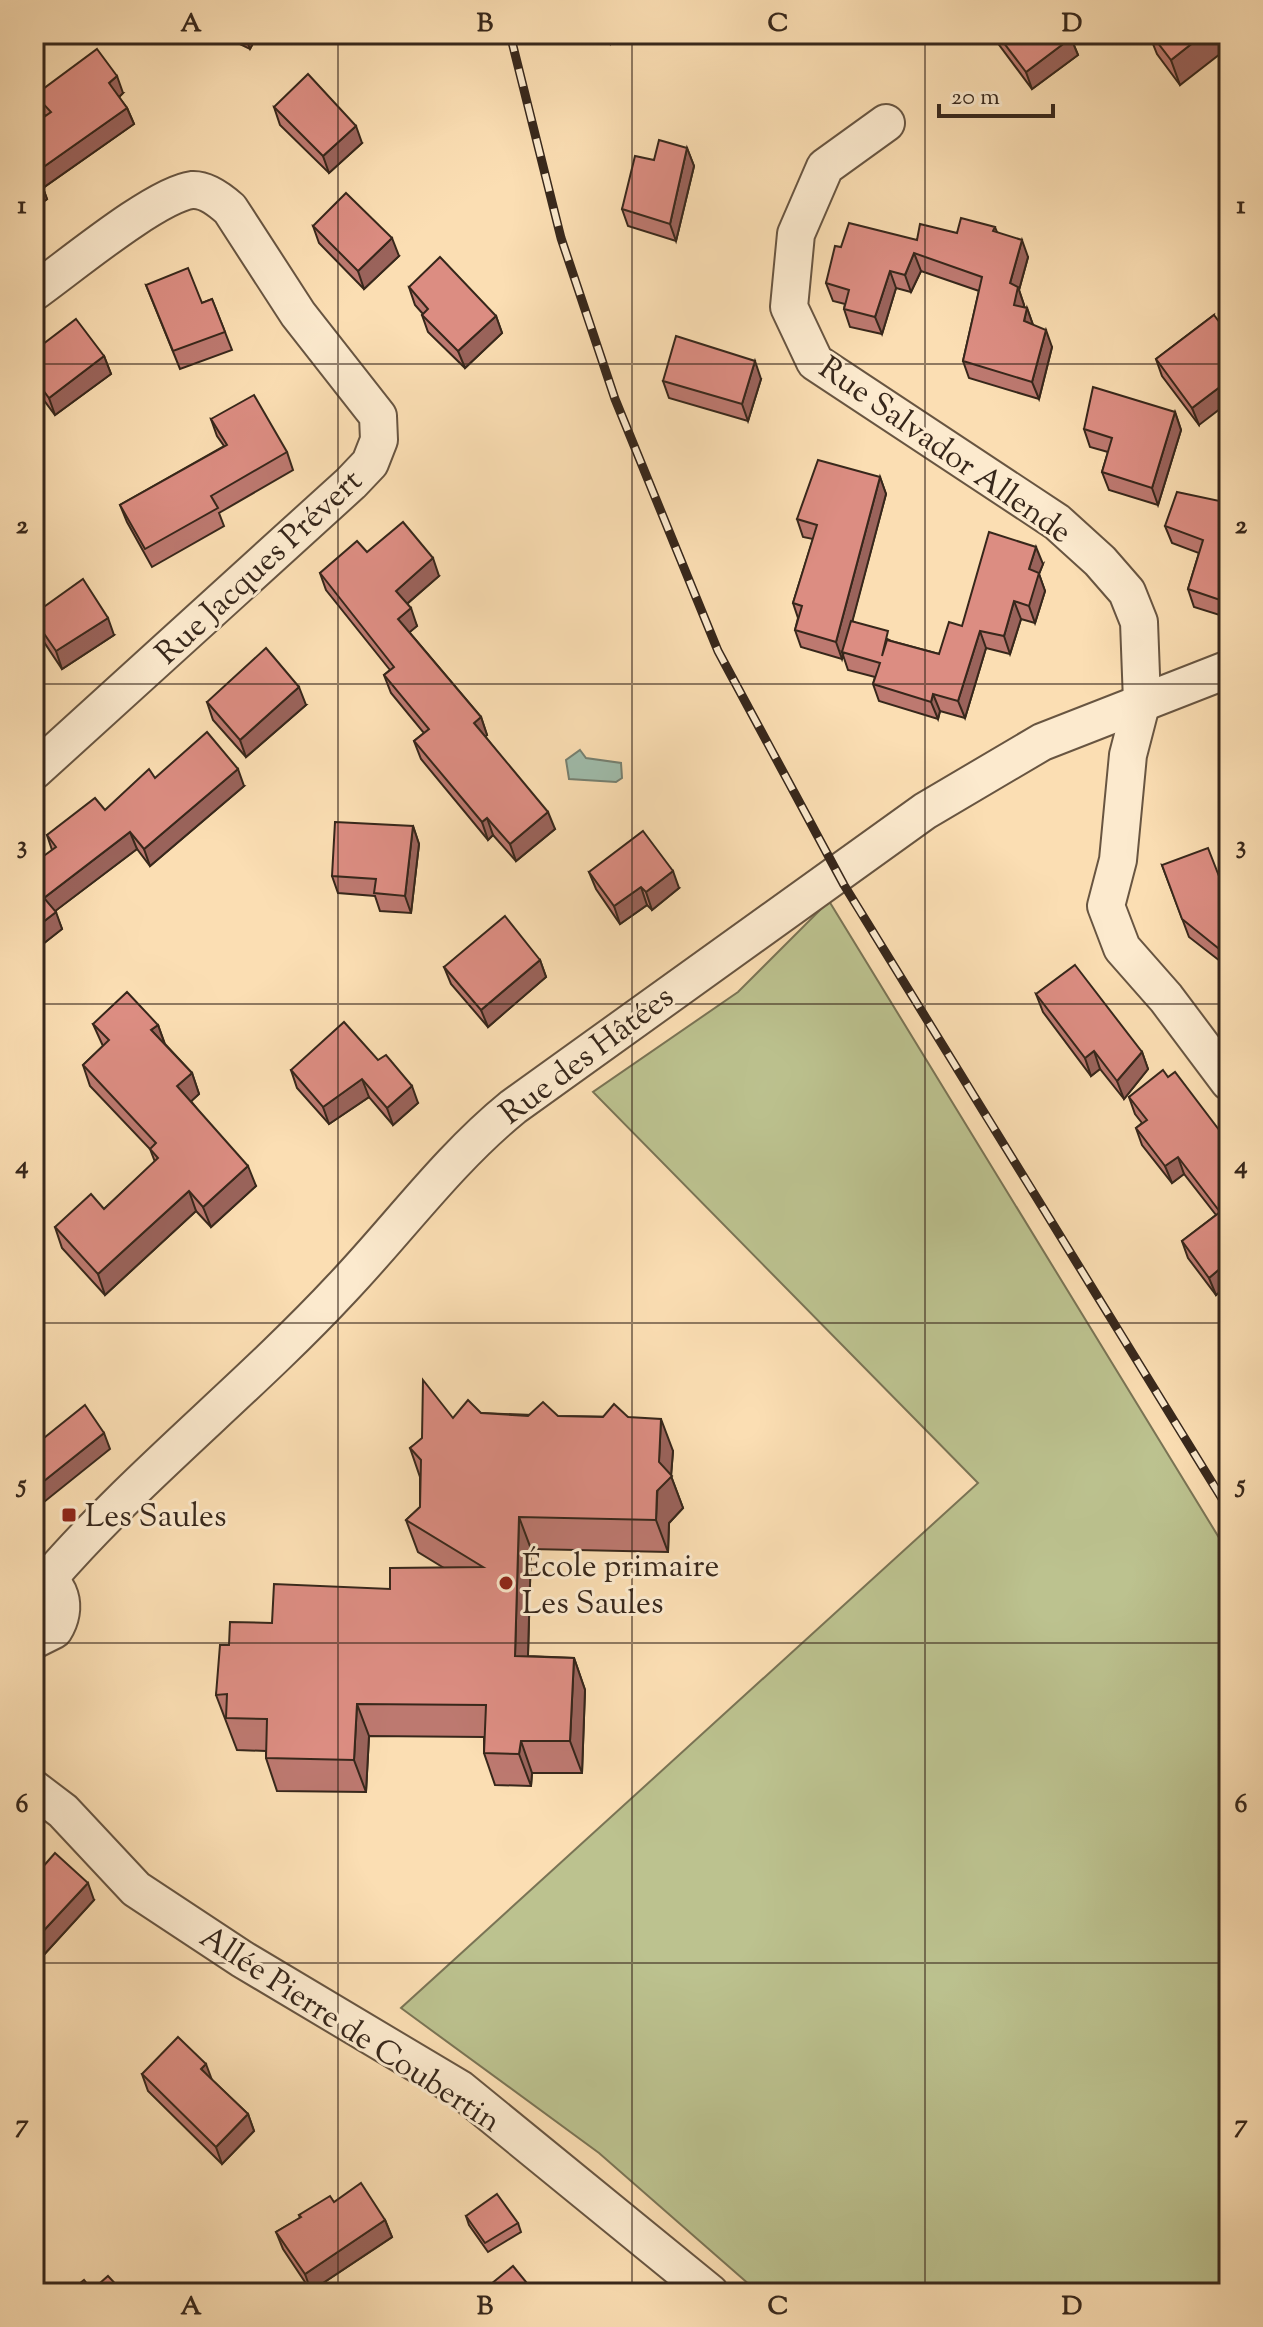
<svg xmlns="http://www.w3.org/2000/svg" width="1263" height="2327" font-family="'Sorts Mill Goudy',serif">
  <style>
    .green { fill: #bcc28f; stroke: #7a7455; stroke-width: 2 }
    .water { fill: #9fbcab; stroke: #758071; stroke-width: 2 }
    .lines { fill: none; stroke-linecap: round; stroke-linejoin: round }
    .minor-casing { stroke: #685541; stroke-width: 40 }
    .minor { stroke: #fceace; stroke-width: 36 }
    .rail-casing { stroke: #37271b; stroke-width: 9 }
    .rail { stroke: #fceace; stroke-width: 6; stroke-dasharray: 18; stroke-linecap: butt }
    .wall { fill: #bd7970; stroke: #37271b; stroke-width: 2 }
    .shaded-wall { fill: #9a635b; stroke: #37271b; stroke-width: 2 }
    .building { fill: #dc8d82; stroke: #37271b; stroke-width: 2 }
    .grid { fill: none; stroke: #37271b; stroke-width: 2; stroke-opacity: 0.55 }
    .poi-dot { fill: #8f2418; stroke: #fceace; stroke-width: 3 }
    .labels { text-anchor: middle; stroke-width: 6; stroke-linejoin: round; paint-order: stroke }
    .street-label { font-size: 32px; fill: #37271b; stroke: #fceace }
    .poi-label { font-size: 32px; fill: #37271b; stroke: #fceace; text-anchor: start }
    .neatline { fill: none; stroke: #37271b; stroke-width: 3 }
    .grid-label { font-size: 26px; text-anchor: middle; font-weight: bold; fill: #37271b }
  </style>
  <rect width="100%" height="100%" fill="#fbdeb3"/>
  <filter id="stains"><feTurbulence type="fractalNoise" baseFrequency=".0025" numOctaves="4"/><feColorMatrix values="0 0 0 0 .2 0 0 0 0 .09 0 0 0 0 .02 0 0 0 .5 -.17"/></filter>
  <radialGradient id="worn" r=".72"><stop offset=".6" stop-color="#630" stop-opacity="0"/><stop offset="1" stop-color="#630" stop-opacity=".3"/></radialGradient>
  <path class="green" d="M829 901 1229 1554V2293H759L599 2153 401 2008 978 1483 593 1092 738 992Z"/>
  <path class="water" d="M580 750 586 758 621 763 622 778 616 782 569 779 566 760Z"/>
  <g class="lines">
    <g class="minor-casing">
      <g id="minor">
        <path d="M886 123 825 167 796 234 789 307 815 362 1057 522 1100 561 1127 592 1139 622 1142 701 1128 755 1118 860 1106 906 1122 948 1166 998 1229 1082"/>
        <path d="M34 292C68 268 155 195 192 190 206 189 220 200 230 209L298 314 378 416 379 440 370 463 351 483 34 771"/>
        <path d="M34 1574C62 1581 68 1608 54 1630L34 1640"/>
        <path d="M48 1579C138 1475 248 1389 342 1288 399 1228 448 1160 513 1107L925 811 1042 742 1229 669"/>
        <path d="M34 1789 63 1811 136 1889 242 1959 460 2089 710 2293"/>
      </g>
    </g>
    <use href="#minor" class="minor"/>
    <g class="rail-casing">
      <path id="rail" d="M510 34 561 238 615 399 718 651 844 885 1229 1510"/>
    </g>
    <use href="#rail" class="rail"/>
  </g>
  <g class="wall">
    <path d="M219 34H258L250 49Z"/>
    <path d="M579 34H612L610 43Z"/>
    <path d="M991 34H1069L1078 55 1032 89Z"/>
    <path d="M1149 34H1229L1180 85 1157 54Z"/>
    <path d="M123 93 119 97 127 108 134 124 43 188 47 199 34 208V124L46 116 41 112 35 95Z"/>
    <path d="M274 107 362 143 329 173 280 125Z"/>
    <path d="M687 148 694 166 676 241 628 226 622 209 654 160Z"/>
    <path d="M313 226 399 256 364 289 319 243Z"/>
    <path d="M995 227 997 232 1028 257 1019 290 1024 305V307L1027 308 1033 325 1052 347 1039 399 969 378 963 361 979 291 921 271 911 292 896 288 882 334 850 327 844 309 845 304 833 301 826 283 841 247 917 240Z"/>
    <path d="M146 285 202 303 212 299 232 350 180 369Z"/>
    <path d="M409 287 496 316 502 333 465 368 428 332 422 315 423 314 415 305Z"/>
    <path d="M1214 315 1199 425 1162 376 1156 359Z"/>
    <path d="M34 351 104 356 111 374 55 415 34 387Z"/>
    <path d="M761 379 748 421 669 398 663 381Z"/>
    <path d="M1175 412 1181 430 1158 505 1109 490 1102 472 1108 452 1090 447 1084 429Z"/>
    <path d="M211 419 287 452 293 470 219 513 224 526 152 567 127 522 120 505 224 446 217 436Z"/>
    <path d="M880 477 886 494 852 621 891 641 939 654 962 626 1043 564 1039 574 1045 591 1035 623 1021 619 1010 654 986 648 965 718 940 711 938 719 879 701 873 684 875 677 848 670 843 655 842 659 801 647 795 630 798 618 793 603 813 539 803 537 797 519Z"/>
    <path d="M1229 503V618L1194 607 1188 589 1199 553 1172 543 1165 526Z"/>
    <path d="M367 552 439 576 407 604 417 626 409 632 481 717 487 735 485 736 555 829 516 861 493 835 488 840 421 759 414 741 424 733 391 693 384 675 390 670 326 590 320 573Z"/>
    <path d="M34 614 114 635 62 669 38 633 34 623Z"/>
    <path d="M207 702 306 705 246 757 213 720Z"/>
    <path d="M155 778 244 786 150 866 137 849 55 911 62 929 34 951 52 850 47 835 105 810Z"/>
    <path d="M413 826 419 844 411 913 380 911 375 896 338 893 332 876Z"/>
    <path d="M1162 865 1229 893V968L1189 937Z"/>
    <path d="M589 872 679 888 652 910 647 905 620 924 596 889Z"/>
    <path d="M540 960 546 977 488 1027 451 984 444 967Z"/>
    <path d="M1036 994 1142 1052 1148 1069 1124 1099 1100 1069 1091 1076 1043 1012Z"/>
    <path d="M93 1024 158 1025 165 1044 192 1073 199 1094 191 1101 256 1186 211 1227 196 1211 105 1295 62 1248 55 1227 104 1209 155 1162 150 1149 90 1086 83 1065 103 1046Z"/>
    <path d="M378 1060 418 1103 393 1125 369 1097 329 1124 297 1088 291 1070Z"/>
    <path d="M1168 1077 1229 1143V1284L1216 1295 1188 1258 1182 1241 1216 1215 1184 1174 1172 1183 1142 1145 1136 1128 1142 1123 1135 1114 1129 1097Z"/>
    <path d="M481 1413 558 1416 628 1417 673 1451 671 1476 683 1508 669 1523 668 1552 531 1549 528 1656 574 1658 585 1690 582 1773H532L531 1786 495 1785 484 1753V1737L369 1736 366 1792 277 1791 266 1758V1751L237 1750 216 1695 229 1645 272 1623 390 1589 444 1568 418 1552 406 1520 420 1507V1477L410 1448 453 1418Z"/>
    <path d="M34 1877 94 1900 41 1958 34 1952Z"/>
    <path d="M142 2074 211 2079 248 2114 254 2131 222 2164 148 2091Z"/>
    <path d="M334 2202 385 2220 392 2237 311 2291 283 2249 276 2232 300 2218 299 2215Z"/>
    <path d="M466 2216 518 2223 521 2232 488 2252 469 2225Z"/>
  </g>
  <g class="shaded-wall">
    <path d="M244 34H258L250 49Z"/>
    <path d="M606 34H612L610 43Z"/>
    <path d="M1204 34H1229V47L1180 85 1171 60Z"/>
    <path d="M1071 38 1078 55 1032 89 1026 72Z"/>
    <path d="M117 76 123 93 116 100 109 83Z"/>
    <path d="M127 108 134 124 43 188 47 199 34 208 35 173Z"/>
    <path d="M356 126 362 143 329 173 323 156Z"/>
    <path d="M687 148 694 166 676 241 670 224Z"/>
    <path d="M392 238 399 256 364 289 358 271Z"/>
    <path d="M1022 240 1028 257 1019 290 1024 305 1021 322 1014 305 1010 283Z"/>
    <path d="M914 253 921 271 911 292 905 275Z"/>
    <path d="M890 271 896 288 882 334 875 317Z"/>
    <path d="M1027 308 1033 325 1024 321Z"/>
    <path d="M496 316 502 333 465 368 458 351Z"/>
    <path d="M1046 330 1052 347 1039 399 1032 382Z"/>
    <path d="M104 356 111 374 55 415 49 398Z"/>
    <path d="M755 361 761 379 748 421 742 404Z"/>
    <path d="M1229 380V402L1199 425 1192 408Z"/>
    <path d="M1175 412 1181 430 1158 505 1152 488Z"/>
    <path d="M880 477 886 494 844 653 842 652 843 655 842 659 836 642Z"/>
    <path d="M1036 547 1043 564 1039 574 1045 591 1035 623 1029 606V569Z"/>
    <path d="M433 558 439 576 402 608 396 591Z"/>
    <path d="M1014 601 1021 619 1010 654 1004 636Z"/>
    <path d="M411 608 417 626 404 637 398 619Z"/>
    <path d="M108 618 114 635 62 669 56 651Z"/>
    <path d="M980 631 986 648 965 718 958 701Z"/>
    <path d="M299 687 306 705 246 757 240 740Z"/>
    <path d="M933 694 940 711 938 719 931 702Z"/>
    <path d="M481 717 487 735 480 740 474 723Z"/>
    <path d="M238 769 244 786 150 866 144 849Z"/>
    <path d="M548 812 555 829 516 861 510 844Z"/>
    <path d="M487 818 493 835 488 840 482 822Z"/>
    <path d="M413 826 419 844 411 913 405 896Z"/>
    <path d="M130 832 137 849 50 915 44 898Z"/>
    <path d="M673 871 679 888 652 910 646 892Z"/>
    <path d="M641 887 647 905 620 924 614 906Z"/>
    <path d="M56 912 62 929 34 951V929Z"/>
    <path d="M1229 944V968L1223 952Z"/>
    <path d="M540 960 546 977 488 1027 481 1010Z"/>
    <path d="M158 1025 165 1045 151 1030Z"/>
    <path d="M1094 1051 1100 1069 1091 1076 1085 1058Z"/>
    <path d="M1142 1052 1148 1069 1124 1099 1117 1081Z"/>
    <path d="M192 1073 199 1094 185 1107 177 1086Z"/>
    <path d="M362 1079 369 1097 329 1124 323 1107Z"/>
    <path d="M412 1086 418 1103 393 1125 387 1108Z"/>
    <path d="M1178 1157 1184 1174 1172 1183 1165 1166Z"/>
    <path d="M248 1166 256 1186 211 1227 203 1207Z"/>
    <path d="M189 1191 196 1211 105 1295 98 1274Z"/>
    <path d="M1229 1261V1284L1216 1295 1209 1278Z"/>
    <path d="M661 1419 673 1451 671 1476 683 1508 669 1523 668 1552 656 1520Z"/>
    <path d="M104 1433 110 1449 34 1510V1489Z"/>
    <path d="M519 1517 531 1549 527 1688 515 1656Z"/>
    <path d="M574 1658 585 1690 582 1773 570 1741Z"/>
    <path d="M357 1704 369 1736 366 1792 354 1760Z"/>
    <path d="M521 1741 532 1773 531 1786 519 1754Z"/>
    <path d="M88 1883 94 1900 41 1958 34 1941Z"/>
    <path d="M36 2017 42 2035 34 2042V2019Z"/>
    <path d="M206 2064 212 2080 201 2069Z"/>
    <path d="M248 2114 254 2131 222 2164 216 2147Z"/>
    <path d="M385 2220 392 2237 311 2291 305 2274Z"/>
  </g>
  <g class="building">
    <path d="M997 34H1069L1071 38 1026 72Z"/>
    <path d="M1151 34H1204L1171 60Z"/>
    <path d="M97 49 117 76 109 83 127 108 35 173 41 182 34 187V124L51 112 35 95Z"/>
    <path d="M308 74 356 126 323 156 274 107Z"/>
    <path d="M659 140 687 148 670 224 622 209 635 156 654 160Z"/>
    <path d="M346 193 392 238 358 271 313 226Z"/>
    <path d="M961 218 995 227 993 231 1022 240 1010 283 1018 287 1014 305 1027 308 1024 321 1046 330 1032 382 963 361 982 277 914 253 905 275 890 271 875 317 844 309 849 290 826 283 835 246 841 247 849 223 917 240 920 224 957 233Z"/>
    <path d="M440 257 496 316 458 351 422 315 428 309 409 287Z"/>
    <path d="M188 268 202 303 212 299 225 332 173 351 146 285Z"/>
    <path d="M1214 315 1229 335V380L1192 408 1156 359Z"/>
    <path d="M76 319 104 356 49 398 34 378V351Z"/>
    <path d="M676 336 755 361 742 404 663 381Z"/>
    <path d="M1093 387 1175 412 1152 488 1102 472 1112 438 1084 429Z"/>
    <path d="M254 395 287 452 211 496 218 508 145 549 120 505 227 445 211 419Z"/>
    <path d="M818 460 880 477 836 642 795 630 802 606 793 603 817 525 797 519Z"/>
    <path d="M1177 492 1229 503V592L1226 602 1188 589 1203 540 1165 526Z"/>
    <path d="M403 522 433 558 396 591 411 608 398 619 481 717 474 723 548 812 510 844 487 818 482 822 414 741 429 729 384 675 394 667 320 573 357 541 367 552Z"/>
    <path d="M989 532 1036 547 1029 569 1039 573 1029 606 1014 601 1004 636 980 631 958 701 933 694 931 702 873 684 880 663 842 652 851 621 888 631 882 656 887 640 939 654 949 622 962 626Z"/>
    <path d="M83 579 108 618 56 651 34 619V614Z"/>
    <path d="M266 648 299 687 240 740 207 702Z"/>
    <path d="M207 732 238 769 144 849 130 832 44 898 56 912 34 929V863L56 847 47 835 95 798 105 810 149 769 155 778Z"/>
    <path d="M335 822 413 826 405 896 374 893 376 879 332 876Z"/>
    <path d="M643 831 673 871 646 892 641 887 614 906 589 872Z"/>
    <path d="M1208 848 1224 889 1229 893V944L1223 952 1182 919 1162 865Z"/>
    <path d="M505 916 540 960 481 1010 444 967Z"/>
    <path d="M1075 965 1142 1052 1117 1081 1094 1051 1085 1058 1036 994Z"/>
    <path d="M127 992 158 1025 151 1030 192 1073 177 1086 248 1166 203 1207 189 1191 98 1274 55 1227 91 1194 104 1209 158 1158 150 1149 156 1143 83 1065 109 1040 93 1024Z"/>
    <path d="M344 1022 378 1060 386 1055 412 1086 387 1108 362 1079 323 1107 291 1070Z"/>
    <path d="M1163 1070 1168 1077 1175 1072 1229 1143V1261L1209 1278 1182 1241 1220 1212 1178 1157 1165 1166 1136 1128 1147 1120 1129 1097Z"/>
    <path d="M423 1380 453 1418 468 1400 481 1413 528 1416 543 1402 558 1416 603 1417 614 1404 628 1417 661 1419 659 1462 672 1476 657 1491 656 1520 519 1517 515 1656 574 1658 570 1741H521L519 1754 484 1753 486 1705 357 1704 354 1760 266 1758 267 1719 226 1718 227 1694 216 1695 220 1645H229L230 1622 272 1623 274 1584 390 1589V1568L483 1567 406 1520 420 1507 421 1460 410 1448 422 1438Z"/>
    <path d="M85 1405 104 1433 34 1489V1446Z"/>
    <path d="M55 1853 88 1883 34 1941V1877Z"/>
    <path d="M178 2037 206 2064 201 2069 248 2114 216 2147 142 2074Z"/>
    <path d="M361 2183 385 2220 305 2274 276 2232 301 2217 299 2215 330 2196 334 2202Z"/>
    <path d="M497 2194 518 2223 485 2243 466 2216Z"/>
    <path d="M513 2266 535 2293H480Z"/>
    <path d="M108 2276 124 2293H68L84 2280 92 2290Z"/>
  </g>
  <path class="grid" d="M338 34V2293M632 34V2293M925 34V2293M34 364H1229M34 684H1229M34 1004H1229M34 1323H1229M34 1643H1229M34 1963H1229"/>
  <g class="poi-dot">
    <rect x="61" y="1507" width="16" height="16" rx="4"/>
    <circle cx="506" cy="1583" r="8"/>
  </g>
  <g class="labels">
    <g class="street-label">
      <text transform="translate(946 449) rotate(35)" y="11">Rue Salvador Allende</text>
      <text transform="translate(258 566) rotate(-43)" y="11">Rue Jacques Prévert</text>
      <text transform="translate(586 1054) rotate(-37)" y="11">Rue des Hâtées</text>
      <text transform="translate(351 2028) rotate(33)" y="11">Allée Pierre de Coubertin</text>
    </g>
    <g class="poi-label">
      <text x="85" y="1526">Les Saules</text>
      <text x="522" y="1576">École primaire<tspan x="522" dy="37">Les Saules</tspan></text>
    </g>
  </g>
  <rect width="1263" height="2327" fill="none" stroke="#fbdeb3" stroke-width="88"/>
  <path d="M939 104v12h114v-12" fill="none" stroke="#37271b" stroke-width="4"/>
  <text x="951" y="104" font-size="24" fill="#37271b" stroke="#fceace" stroke-width="6" paint-order="stroke">20 m</text>
  <rect x="44" y="44" width="1175" height="2239" class="neatline"/>
  <g class="grid-label">
    <text x="191" y="31">A</text>
    <text x="485" y="31">B</text>
    <text x="778" y="31">C</text>
    <text x="1072" y="31">D</text>
    <text x="22" y="213">1</text>
    <text x="1241" y="213">1</text>
    <text x="22" y="533">2</text>
    <text x="1241" y="533">2</text>
    <text x="22" y="853">3</text>
    <text x="1241" y="853">3</text>
    <text x="22" y="1173">4</text>
    <text x="1241" y="1173">4</text>
    <text x="22" y="1492">5</text>
    <text x="1241" y="1492">5</text>
    <text x="22" y="1812">6</text>
    <text x="1241" y="1812">6</text>
    <text x="22" y="2132">7</text>
    <text x="1241" y="2132">7</text>
    <text x="191" y="2314">A</text>
    <text x="485" y="2314">B</text>
    <text x="778" y="2314">C</text>
    <text x="1072" y="2314">D</text>
  </g>
  <rect width="100%" height="100%" filter="url(#stains)"/>
  <rect width="100%" height="100%" fill="url(#worn)"/>
</svg>
